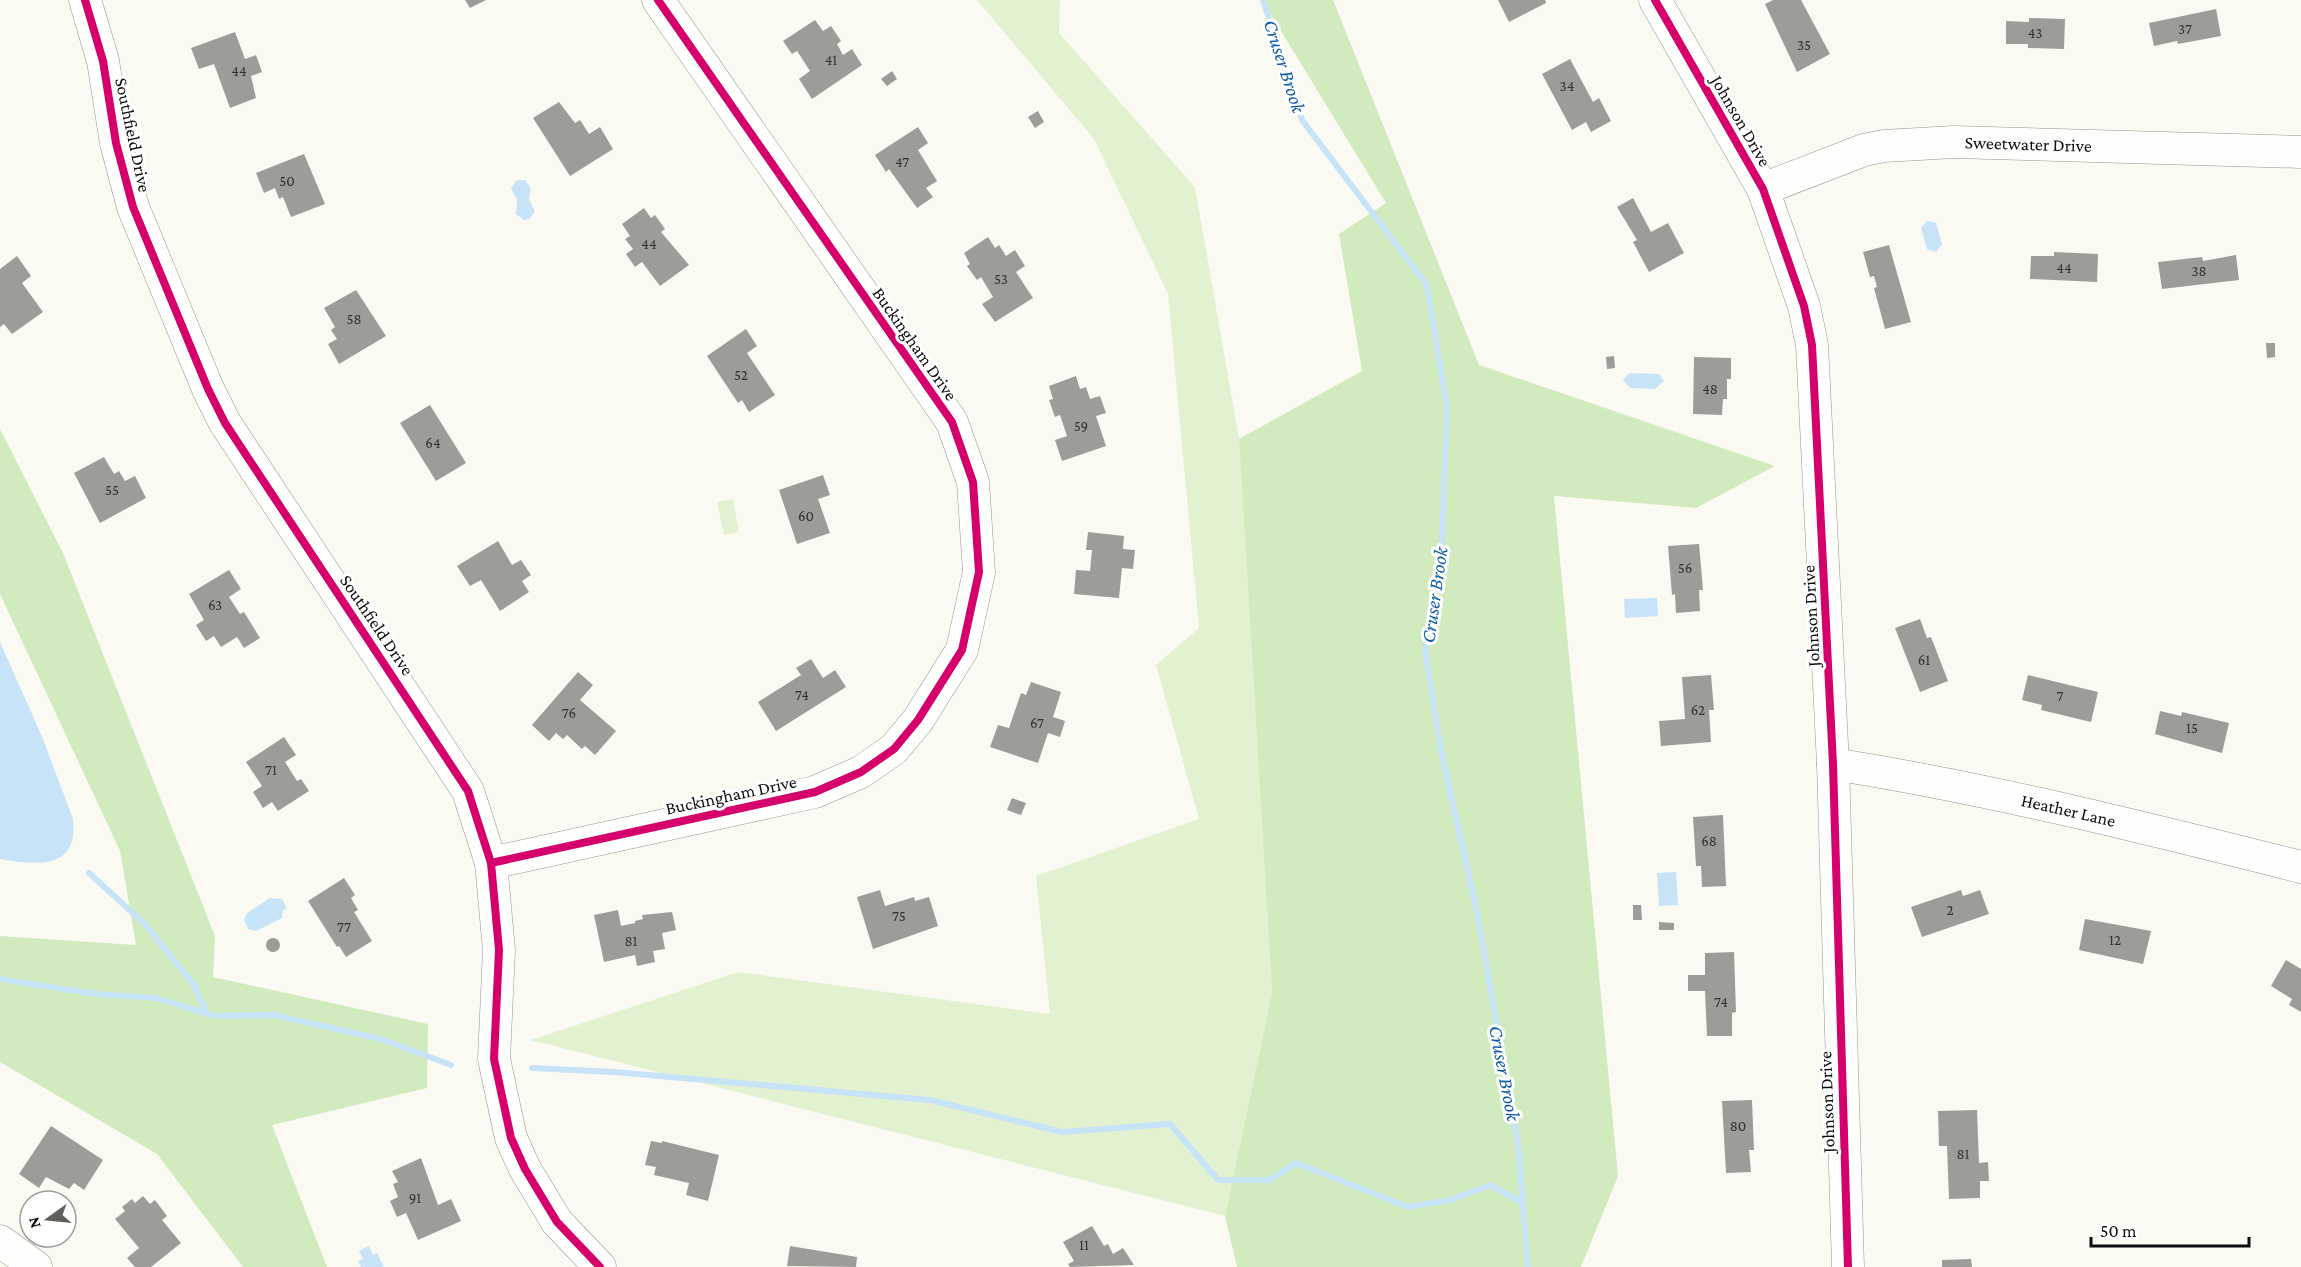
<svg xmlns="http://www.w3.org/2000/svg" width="2301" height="1267" font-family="'Crimson Pro',serif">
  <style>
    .green { fill: #e2f2d0 }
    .forest { fill: #d2ebbe }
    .water { fill: #c6e3f8 }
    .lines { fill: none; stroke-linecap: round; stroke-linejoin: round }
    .stream { stroke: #c6e3f8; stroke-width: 6 }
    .building { fill: #9e9c98 }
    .minor-casing { stroke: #949490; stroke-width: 33 }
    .minor { stroke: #fefefd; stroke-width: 32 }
    .cycleway-casing { stroke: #fff; stroke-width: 11 }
    .cycleway { stroke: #d6006c; stroke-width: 8 }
    .labels { text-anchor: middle; stroke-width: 6; stroke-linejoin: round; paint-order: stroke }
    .number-label { font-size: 15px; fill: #313130 }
    .street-label { font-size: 18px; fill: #0d0d0d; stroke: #fff }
    .water-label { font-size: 20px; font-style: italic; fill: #0e5ba7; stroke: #fff }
  </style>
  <rect width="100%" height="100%" fill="#fbfaf2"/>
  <g class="green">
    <path d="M977 0H1060L1059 33 1195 187 1239 439 1272 993 1225 1216 531 1040 738 972 1050 1014 1036 876 1199 819 1156 665 1199 628 1168 294 1094 139Z"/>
    <path d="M733 499 739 532 724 535 717 502Z"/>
  </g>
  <g class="forest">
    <path d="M1262 0H1333L1479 365 1775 466 1696 508 1554 496 1618 1176 1581 1267H1237L1225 1216 1272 993 1239 439 1362 371 1339 234 1386 203Z"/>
    <path d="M0 429 63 553 215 936 213 977 428 1024 427 1088 272 1125 327 1267H243L157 1154 0 1062V936L136 945 120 851 0 594Z"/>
  </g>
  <g class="water">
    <path d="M517 180H525L531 188 529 199 535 212 529 219 524 220 516 214 517 200 511 188Z"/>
    <path d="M1927 221 1936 223 1942 244 1936 252 1927 249 1921 228Z"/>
    <path d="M1629 373 1659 374 1664 381 1655 389 1630 388 1623 380Z"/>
    <path d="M1657 598 1658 616 1625 618 1624 599Z"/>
    <path d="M0 642 43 739 73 819C79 871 34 865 0 859Z"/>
    <path d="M1676 872 1678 905 1659 906 1657 873Z"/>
    <path d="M270 898 282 899 287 908 283 910 282 918 256 931 248 929 244 920 247 913Z"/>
    <path d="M369 1246 373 1255 377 1253 384 1267H361L358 1261 363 1259 359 1251Z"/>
  </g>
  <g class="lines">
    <g class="stream">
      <path d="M1263 0 1302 120 1427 285 1447 408 1442 541 1425 650 1441 751 1476 907 1518 1142 1528 1267"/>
      <path d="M89 873 145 924 194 985 207 1014"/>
      <path d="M0 979 95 994 156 998 215 1016 274 1015 381 1039 451 1065"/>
      <path d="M532 1068 614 1072 930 1100 1062 1132 1170 1124 1218 1180H1270L1296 1163 1408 1207 1450 1200 1490 1185 1523 1203"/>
    </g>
  </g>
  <g class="building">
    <path d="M465 0H486L470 8Z"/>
    <path d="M1498 0H1545L1546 3 1509 22Z"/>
    <path d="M1773 0H1801L1830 54 1797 72 1765 4Z"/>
    <path d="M2216 9 2221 36 2178 44 2177 41 2154 46 2149 23Z"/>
    <path d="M2029 18 2065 19 2064 49 2028 48V44H2006V21L2029 22Z"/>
    <path d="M815 20 823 31 831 26 841 41 837 44 843 55 852 49 862 65 812 99 799 79 810 71 797 51 792 54 783 41Z"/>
    <path d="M235 32 245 59 256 55 262 72 251 76 256 98 230 108 214 64 199 69 191 48Z"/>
    <path d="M1570 59 1593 102 1599 98 1611 121 1591 132 1586 122 1572 130 1542 74Z"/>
    <path d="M892 71 897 79 887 86 881 79Z"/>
    <path d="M559 102 575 123 580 120 589 134 600 127 613 149 570 176 533 118Z"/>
    <path d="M1038 111 1044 122 1035 128 1028 117Z"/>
    <path d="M918 127 928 143 918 150 937 181 926 188 933 197 917 208 889 169 886 172 875 155Z"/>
    <path d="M304 154 325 204 291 217 283 197 279 199 275 188 264 193 256 173Z"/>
    <path d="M1633 198 1651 232 1668 223 1684 253 1649 272 1633 242 1637 240 1617 207Z"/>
    <path d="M644 208 651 218 655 215 665 229 661 232 689 265 660 286 642 262 635 267 626 254 633 249 625 239 630 236 622 224Z"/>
    <path d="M988 237 995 248 999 245 1006 256 1015 250 1025 266 1016 272 1033 298 995 322 982 304 993 297 981 277 977 280 967 266 970 264 964 253Z"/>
    <path d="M1889 245 1911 322 1885 329 1874 288 1877 287 1874 276 1870 277 1863 252Z"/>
    <path d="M2054 252 2098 254 2097 282 2030 279 2031 256H2054Z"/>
    <path d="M2236 255 2239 280 2162 289 2158 262 2202 257 2203 261Z"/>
    <path d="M17 256 31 276 22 283 43 312 12 334 4 324 0 327V269Z"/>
    <path d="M356 290 386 336 339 364 328 344 337 339 331 330 335 327 324 308Z"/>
    <path d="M746 329 757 346 747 353 775 395 749 412 742 400 738 403 707 356Z"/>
    <path d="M2266 343H2275V357L2267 358Z"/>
    <path d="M1614 356 1615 368 1607 369 1606 357Z"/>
    <path d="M1694 357 1731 358V379H1727V399H1723L1722 415 1693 414Z"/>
    <path d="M1076 376 1080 389 1086 387 1090 399 1100 396 1106 413 1096 416 1106 446 1062 461 1055 440 1067 436 1060 415 1055 417 1049 400 1053 399 1049 386Z"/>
    <path d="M430 405 466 463 436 481 400 423Z"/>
    <path d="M104 457 114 474 119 471 125 481 135 476 146 498 100 523 74 473Z"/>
    <path d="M823 475 830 495 818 499 830 533 797 544 779 490Z"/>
    <path d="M1088 532 1124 536 1123 549 1135 550 1133 569 1122 568 1119 598 1074 594 1076 570 1090 571 1092 550H1086Z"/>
    <path d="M498 541 512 565 521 560 531 575 522 581 529 592 500 611 481 580 470 586 457 566Z"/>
    <path d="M1699 544 1703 590H1699L1700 611 1676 613 1675 594 1672 595 1668 546Z"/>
    <path d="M229 570 241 589 229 597 240 614 244 612 260 638 244 648 237 637 221 647 214 636 206 641 196 625 204 620 189 594Z"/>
    <path d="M1920 619 1927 638 1931 637 1948 681 1920 692 1895 628Z"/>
    <path d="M811 659 823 678 835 670 846 687 776 731 758 702 801 675 796 668Z"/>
    <path d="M578 672 593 685 580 700 616 731 595 755 585 746 582 749 567 735 563 739 556 733 549 741 532 725Z"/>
    <path d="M1711 675 1714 710H1709L1711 742 1661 746 1659 721 1685 719 1682 677Z"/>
    <path d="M2028 675 2098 692 2091 722 2041 710 2042 705 2022 700Z"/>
    <path d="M1031 682 1061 692 1053 717 1065 721 1060 737 1048 733 1038 763 990 747 998 725 1009 728 1021 693 1026 695Z"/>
    <path d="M2160 711 2181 716 2182 712 2229 723 2222 753 2155 734Z"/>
    <path d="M284 737 296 755 285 762 297 781 301 779 309 791 278 811 272 802 263 808 253 792 262 786 246 762Z"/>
    <path d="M1012 798 1026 803 1021 815 1007 810Z"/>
    <path d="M1723 815 1726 886 1702 887 1701 866H1696L1693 817Z"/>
    <path d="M344 878 355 895 351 898 358 910 354 912 372 941 346 957 339 946 337 947 308 901Z"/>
    <path d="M880 890 885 906 914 897 915 901 929 897 938 926 873 949 857 897Z"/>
    <path d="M1961 890 1963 896 1980 890 1989 914 1922 937 1911 907Z"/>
    <path d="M1633 905H1641L1642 920H1633Z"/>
    <path d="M618 910 621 926 635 923V921L643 919 642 915 672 912 676 930 662 933 665 949 653 951 655 962 637 966 635 955 604 962 594 915Z"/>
    <path d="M2085 919 2151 931 2143 964 2079 950Z"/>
    <path d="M1659 922 1674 923V930H1659Z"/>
    <circle cx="273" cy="945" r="7"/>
    <path d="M1734 952 1736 1012 1732 1013V1036H1707L1705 991H1688V975H1705V953Z"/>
    <path d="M2286 960 2301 969V1012L2289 1005 2292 999 2271 986Z"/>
    <path d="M1752 1100 1754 1150H1749L1751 1172 1726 1173 1722 1101Z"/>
    <path d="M1977 1110 1979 1163 1988 1162 1989 1181H1980V1198L1949 1199 1947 1146H1939L1938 1111Z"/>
    <path d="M51 1126 103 1160 84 1190 74 1183 69 1189 46 1177 39 1188 19 1174Z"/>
    <path d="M651 1141 662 1143V1141L719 1155 708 1201 686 1195 689 1183 654 1175 656 1167 645 1165Z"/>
    <path d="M421 1158 438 1205 451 1199 461 1221 418 1240 406 1213 397 1217 390 1201 398 1197 393 1184 398 1182 392 1171Z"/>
    <path d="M143 1196 150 1204 155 1200 167 1216 162 1220 181 1243 151 1267H135L127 1258 139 1248 115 1219 125 1211 122 1207 132 1199 135 1203Z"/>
    <path d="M1092 1226 1104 1246 1108 1244 1113 1254 1123 1248 1134 1265 1070 1267 1068 1264 1074 1261 1063 1242Z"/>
    <path d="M790 1246 857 1257 856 1267 787 1266Z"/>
    <path d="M1971 1259 1972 1267H1942V1260Z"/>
  </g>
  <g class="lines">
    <g class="minor-casing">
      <g id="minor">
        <path d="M85 0 103 61 116 143 133 207 208 389 225 423 468 791 491 863 499 950 494 1059 511 1138 525 1169 557 1222 600 1267"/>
        <path d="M1655 0 1763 189 1804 306 1812 345 1833 764 1848 1267"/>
        <path id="s1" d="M1763 189 1864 150 1884 146 1954 142 2301 152"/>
        <path id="s2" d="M1833 764C1991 789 2146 828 2301 867"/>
        <path d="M491 863 815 792 861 772 894 749 918 720 962 650 979 572 973 482 952 422 658 0"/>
        <path d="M0 1241 36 1267"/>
      </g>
    </g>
    <use href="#minor" class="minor"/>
    <g class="cycleway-casing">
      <g id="cycleway">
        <path d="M85 0 103 61 116 143 133 207 208 389 225 423 468 791 491 863 499 950 494 1059 511 1138 525 1169 557 1222 600 1267"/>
        <path d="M1655 0 1763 189 1804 306 1812 345 1833 764 1848 1267"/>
        <path d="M491 863 815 792 861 772 894 749 918 720 962 650 979 572 973 482 952 422 658 0"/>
      </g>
    </g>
    <use href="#cycleway" class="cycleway"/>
  </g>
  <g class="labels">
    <g class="number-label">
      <text x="2185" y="34">37</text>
      <text x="2035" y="38">43</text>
      <text x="1804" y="50">35</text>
      <text x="831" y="65">41</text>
      <text x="239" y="76">44</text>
      <text x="1567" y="91">34</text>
      <text x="902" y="167">47</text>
      <text x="287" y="186">50</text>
      <text x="649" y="249">44</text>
      <text x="2064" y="273">44</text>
      <text x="2199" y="276">38</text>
      <text x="1001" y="284">53</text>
      <text x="354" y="324">58</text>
      <text x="741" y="380">52</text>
      <text x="1710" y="394">48</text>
      <text x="1081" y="431">59</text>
      <text x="433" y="448">64</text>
      <text x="112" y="495">55</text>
      <text x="806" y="521">60</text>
      <text x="1685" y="573">56</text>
      <text x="215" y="610">63</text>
      <text x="1924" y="665">61</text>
      <text x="802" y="700">74</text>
      <text x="2060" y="701">7</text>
      <text x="1698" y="715">62</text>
      <text x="569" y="718">76</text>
      <text x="1037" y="728">67</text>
      <text x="2192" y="733">15</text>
      <text x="271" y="775">71</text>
      <text x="1709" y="846">68</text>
      <text x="1950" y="915">2</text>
      <text x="899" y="921">75</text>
      <text x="344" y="932">77</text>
      <text x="2115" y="945">12</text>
      <text x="631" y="946">81</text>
      <text x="1721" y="1007">74</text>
      <text x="1738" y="1131">80</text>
      <text x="1963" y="1159">81</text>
      <text x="415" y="1203">91</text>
      <text x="1084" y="1250">11</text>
    </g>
    <g class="street-label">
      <text transform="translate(1741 121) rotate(60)" y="6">Johnson Drive</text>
      <text transform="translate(133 135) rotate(78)" y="6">Southfield Drive</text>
      <text dy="6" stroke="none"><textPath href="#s1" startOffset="273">Sweetwater Drive</textPath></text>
      <text transform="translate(915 344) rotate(55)" y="6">Buckingham Drive</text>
      <text transform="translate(1811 616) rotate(-93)" y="6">Johnson Drive</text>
      <text transform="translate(377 625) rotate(56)" y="6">Southfield Drive</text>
      <text transform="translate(731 795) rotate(-12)" y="6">Buckingham Drive</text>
      <text dy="6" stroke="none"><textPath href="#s2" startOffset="240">Heather Lane</textPath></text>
      <text transform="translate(1827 1102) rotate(-92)" y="6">Johnson Drive</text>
    </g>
    <g class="water-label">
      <text transform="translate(1285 66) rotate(72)" y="7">Cruser Brook</text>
      <text transform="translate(1434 595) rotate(-82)" y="7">Cruser Brook</text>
      <text transform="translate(1505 1073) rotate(79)" y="7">Cruser Brook</text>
    </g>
  </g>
  <g transform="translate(48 1219) rotate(255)"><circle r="28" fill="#ffffff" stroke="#9e9e9e" stroke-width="1.5"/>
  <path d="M0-4.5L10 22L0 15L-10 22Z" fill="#60605d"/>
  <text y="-9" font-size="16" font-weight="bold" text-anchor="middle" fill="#0d0d0d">N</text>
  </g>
  <path d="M2091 1237v9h158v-9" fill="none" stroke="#0d0d0d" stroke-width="3"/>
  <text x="2100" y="1237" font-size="18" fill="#0d0d0d" stroke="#ffffff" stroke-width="4.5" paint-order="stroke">50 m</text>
</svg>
